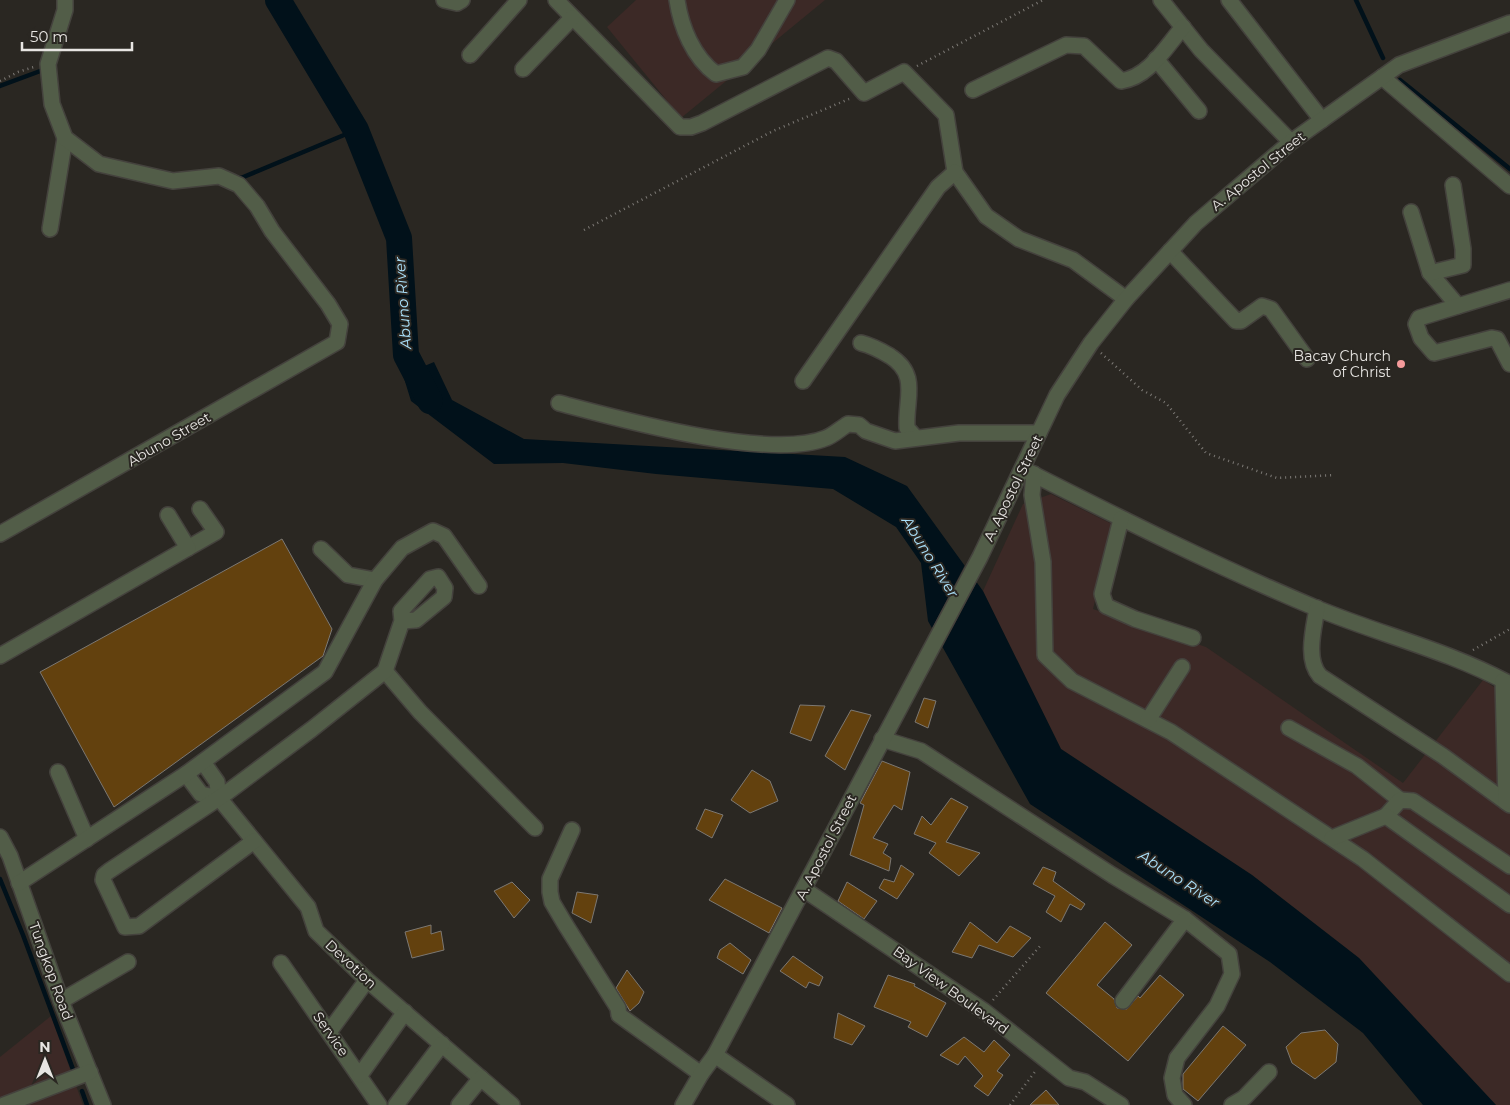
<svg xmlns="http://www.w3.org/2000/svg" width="1510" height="1105" font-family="Montserrat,sans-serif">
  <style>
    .industrial { fill: #3c2926 }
    .water { fill: #01111a }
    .pier { fill: #2a2722 }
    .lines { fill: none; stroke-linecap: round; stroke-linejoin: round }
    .stream { stroke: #01111a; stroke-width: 4.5 }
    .river { stroke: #01111a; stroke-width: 26 }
    .building { fill: #63410e; stroke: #7c7873 }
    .minor-casing { stroke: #44423d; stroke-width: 18 }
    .path { stroke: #7d7a76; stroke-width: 2.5; stroke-dasharray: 1 4; stroke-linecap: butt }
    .minor { stroke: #525d48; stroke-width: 15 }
    .poi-dot { fill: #f59b9b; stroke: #2a2722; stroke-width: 2 }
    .labels { text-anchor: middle; stroke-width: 4; stroke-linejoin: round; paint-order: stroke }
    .street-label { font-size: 14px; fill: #e7e5e2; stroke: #2a2722 }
    .poi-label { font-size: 14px; fill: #e7e5e2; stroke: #2a2722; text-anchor: end }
    .water-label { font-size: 15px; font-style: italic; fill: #abe1fb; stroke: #2a2722 }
  </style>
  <rect width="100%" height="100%" fill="#2a2722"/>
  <g class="industrial">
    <path d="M636 0H825L681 118 607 27Z"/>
    <path d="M1051 494 1114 525 1093 609 1206 647 1403 783 1483 680 1510 697V1105H1496L1359 958 1252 875 1061 749 983 591 1023 504Z"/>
    <path d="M51 1016 83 1105H0V1057Z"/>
  </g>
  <path class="water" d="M434 362 452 400 524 439 845 457 907 486 983 591 1061 749 1252 875 1359 958 1496 1105H1423L1363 1033 1270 962 1030 804 928 621 921 563 896 527 833 489 656 474 563 463 494 464 411 401 403 375Z"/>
  <path class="pier" d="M966 563 978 580 941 650 931 630Z"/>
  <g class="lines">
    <g class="stream">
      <path d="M1356 0 1383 58"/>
      <path d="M1400 80 1510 169"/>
      <path d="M0 86 43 70 44 73"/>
      <path d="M237 177 241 178 356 130"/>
      <path d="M0 879 23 935 74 1072"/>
      <path d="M82 1091 87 1105"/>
    </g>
    <path class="river" d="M278 0 356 130 399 238 406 355 430 401"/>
  </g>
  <g class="building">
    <path d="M282 539 332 629 323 656 114 807 40 672Z"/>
    <path d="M924 698 936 701 928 728 915 722Z"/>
    <path d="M800 705 825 706 811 741 790 733Z"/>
    <path d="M851 710 871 715 845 770 825 756Z"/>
    <path d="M882 761 910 772 902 810 894 805 873 838 888 844 883 853 891 858 889 871 850 855 864 805 860 803Z"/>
    <path d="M752 770 770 781 778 801 750 813 731 800Z"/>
    <path d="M951 798 968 807 946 842 980 853 959 876 929 853 936 843 914 834 922 816 931 825Z"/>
    <path d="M705 809 723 815 712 838 696 829Z"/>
    <path d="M901 865 914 874 897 899 879 888 884 879 894 882Z"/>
    <path d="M1043 867 1056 872 1053 881 1085 904 1081 910 1070 904 1061 922 1046 912 1055 896 1033 884Z"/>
    <path d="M725 879 782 908 769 933 709 900Z"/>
    <path d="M512 882 530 900 514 918 494 891Z"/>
    <path d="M847 882 877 901 864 919 838 901Z"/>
    <path d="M577 892 598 895 591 923 572 913Z"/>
    <path d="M970 922 997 943 1010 926 1031 938 1013 957 979 945 972 958 952 952Z"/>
    <path d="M1105 922 1132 945 1097 985 1114 999 1117 1008 1127 1009 1138 996 1140 998 1160 975 1184 995 1128 1061 1046 993Z"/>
    <path d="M431 925V934L441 931 444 950 412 958 405 932Z"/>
    <path d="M730 943 751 960 743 974 717 958 720 950Z"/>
    <path d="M793 956 823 977 819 986 809 982 806 988 780 971Z"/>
    <path d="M627 970 644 992 639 1003 630 1011 616 988Z"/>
    <path d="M888 975 915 984 914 986 946 1003 927 1037 908 1027 911 1022 874 1007Z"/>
    <path d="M838 1013 865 1026 852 1045 834 1038Z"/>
    <path d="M1223 1026 1246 1045 1198 1101 1183 1089V1074Z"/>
    <path d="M1325 1030 1338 1044 1336 1062 1315 1079 1292 1063 1286 1047 1301 1033Z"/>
    <path d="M964 1037 984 1052 994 1040 1010 1055 997 1071 1003 1075 988 1096 974 1086 983 1076 965 1056 958 1065 940 1055Z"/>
    <path d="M1046 1090 1059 1105H1030Z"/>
  </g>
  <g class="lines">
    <g class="minor-casing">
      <g id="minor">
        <path d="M444 0 457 3 462 0"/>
        <path d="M556 0 680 127H691L702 123 828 58 836 61 864 93 904 72 946 115 955 172 986 216 1019 239 1073 260 1126 299"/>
        <path d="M677 0C681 27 693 57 716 74L743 67 758 50 787 0"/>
        <path d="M1161 0 1201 50 1291 142"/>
        <path d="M1229 0 1322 120"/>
        <path d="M470 55 519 0"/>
        <path d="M1156 59 1199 111"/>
        <path d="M523 69 572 18"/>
        <path d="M1382 77 1510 186"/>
        <path d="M973 90 1066 45 1084 46 1121 81C1149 77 1165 48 1183 27"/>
        <path d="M1411 212 1430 273 1458 306"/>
        <path d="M50 229 65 138"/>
        <path d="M1170 251 1236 321H1241L1262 306 1271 309 1307 359"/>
        <path d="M1430 273 1463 265V249L1453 185"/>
        <path d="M1510 290 1419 318 1416 324 1421 338 1434 353 1492 338 1497 339 1510 364"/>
        <path d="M861 343C873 346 880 350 890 356 920 375 905 399 907 428L916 438"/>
        <path d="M803 381 938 187 955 172"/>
        <path d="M559 403C620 419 769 461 826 438 834 435 841 428 848 424L859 425 866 431 895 441 959 433H1039"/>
        <path d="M1027 471C1122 519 1218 567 1316 608 1381 635 1447 650 1510 684"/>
        <path d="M1034 474 1032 495 1043 562 1045 655 1072 681 1171 732 1363 859 1510 974"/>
        <path d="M1121 519 1102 594 1106 606 1135 619 1193 638"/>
        <path d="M0 534 337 342 340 324 328 304 272 231 257 206 239 185 219 176 173 181 99 164 65 138 52 104 48 64 65 10V0"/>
        <path d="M188 548 216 532 200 509"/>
        <path d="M321 549 348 575 375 580"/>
        <path d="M1317 608C1314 628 1305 659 1320 676L1443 756 1510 805"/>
        <path d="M0 656 188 548 168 515"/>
        <path d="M385 671 420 712 535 828"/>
        <path d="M1503 681 1506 802"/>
        <path d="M1148 720 1182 667"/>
        <path d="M1289 728 1357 766 1400 800"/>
        <path d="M882 739 921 751 1112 875 1185 919 1229 954 1232 974 1217 1006 1177 1058 1172 1078 1175 1095 1184 1105"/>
        <path d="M58 772 87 839"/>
        <path d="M186 774 201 794 219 798 217 782 203 762"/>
        <path d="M219 798 308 907 316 931 367 980 512 1105"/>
        <path d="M1386 816 1400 800 1413 801 1510 866"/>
        <path d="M572 830 550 879V892L552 902 565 924 618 1008 619 1015 701 1074"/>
        <path d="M0 837 10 856 61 1001 103 1105"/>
        <path d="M1332 838 1386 816 1510 905"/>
        <path d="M254 841 139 926 125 927 103 880 104 875 109 871 225 794 312 729 385 671 402 621 401 611 430 579 438 577 445 588 444 597 416 620 402 621"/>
        <path d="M19 883 186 774 325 672 375 580 402 548 433 531 444 536 479 586"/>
        <path d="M805 890 984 1011 1069 1078 1085 1082 1121 1105"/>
        <path d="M281 963 379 1105"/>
        <path d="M61 1001 128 962"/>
        <path d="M1123 1001 1185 919"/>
        <path d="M329 1032 367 980"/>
        <path d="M715 1055 787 1105"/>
        <path d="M360 1075 405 1012"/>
        <path d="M4 1105 90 1072"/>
        <path d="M396 1105 442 1044"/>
        <path d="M459 1105 481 1078"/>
        <path d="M683 1105 701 1074 715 1055 980 557 1057 395 1091 343 1126 299 1196 223 1291 142 1399 65 1510 23"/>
        <path d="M1232 1105 1244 1098 1269 1072"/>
      </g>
    </g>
    <g class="path">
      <path d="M917 66 1043 0"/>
      <path d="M0 81 18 72 34 67"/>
      <path d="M584 230 773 131 849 99"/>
      <path d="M1101 353 1142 390 1166 403 1206 453 1277 478 1334 475"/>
      <path d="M1473 650 1510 629"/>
      <path d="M993 1000 1041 945"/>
      <path d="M1010 1105 1037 1069"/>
    </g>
    <use href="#minor" class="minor"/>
  </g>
  <circle class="poi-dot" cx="1401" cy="364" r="5"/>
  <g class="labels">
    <g class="street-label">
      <text transform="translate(1258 171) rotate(-39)" y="5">A. Apostol Street</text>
      <text transform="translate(169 439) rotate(-30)" y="5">Abuno Street</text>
      <text transform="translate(1013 488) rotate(-64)" y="5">A. Apostol Street</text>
      <text transform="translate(826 847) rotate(-63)" y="5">A. Apostol Street</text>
      <text transform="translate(351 964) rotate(43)" y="5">Devotion</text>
      <text transform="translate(51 971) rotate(70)" y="5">Tungkop Road</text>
      <text transform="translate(951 990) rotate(36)" y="5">Bay View Boulevard</text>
      <text transform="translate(331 1034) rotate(55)" y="5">Service</text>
    </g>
    <g class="poi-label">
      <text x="1391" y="361">Bacay Church<tspan x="1391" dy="16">of Christ</tspan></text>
    </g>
    <g class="water-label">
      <text transform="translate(403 303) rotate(-94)" y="5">Abuno River</text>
      <text transform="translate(930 557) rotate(58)" y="5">Abuno River</text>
      <text transform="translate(1179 879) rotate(33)" y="5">Abuno River</text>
    </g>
  </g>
  <g transform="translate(45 1060)" stroke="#2a2722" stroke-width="4" paint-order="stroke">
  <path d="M0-4L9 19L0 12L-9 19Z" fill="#e7e5e2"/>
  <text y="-8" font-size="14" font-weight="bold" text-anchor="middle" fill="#e7e5e2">N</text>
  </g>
  <path d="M22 42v8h110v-8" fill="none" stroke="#e7e5e2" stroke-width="2.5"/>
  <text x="30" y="42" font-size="15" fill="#e7e5e2" stroke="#2a2722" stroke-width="4" paint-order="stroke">50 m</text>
</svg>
